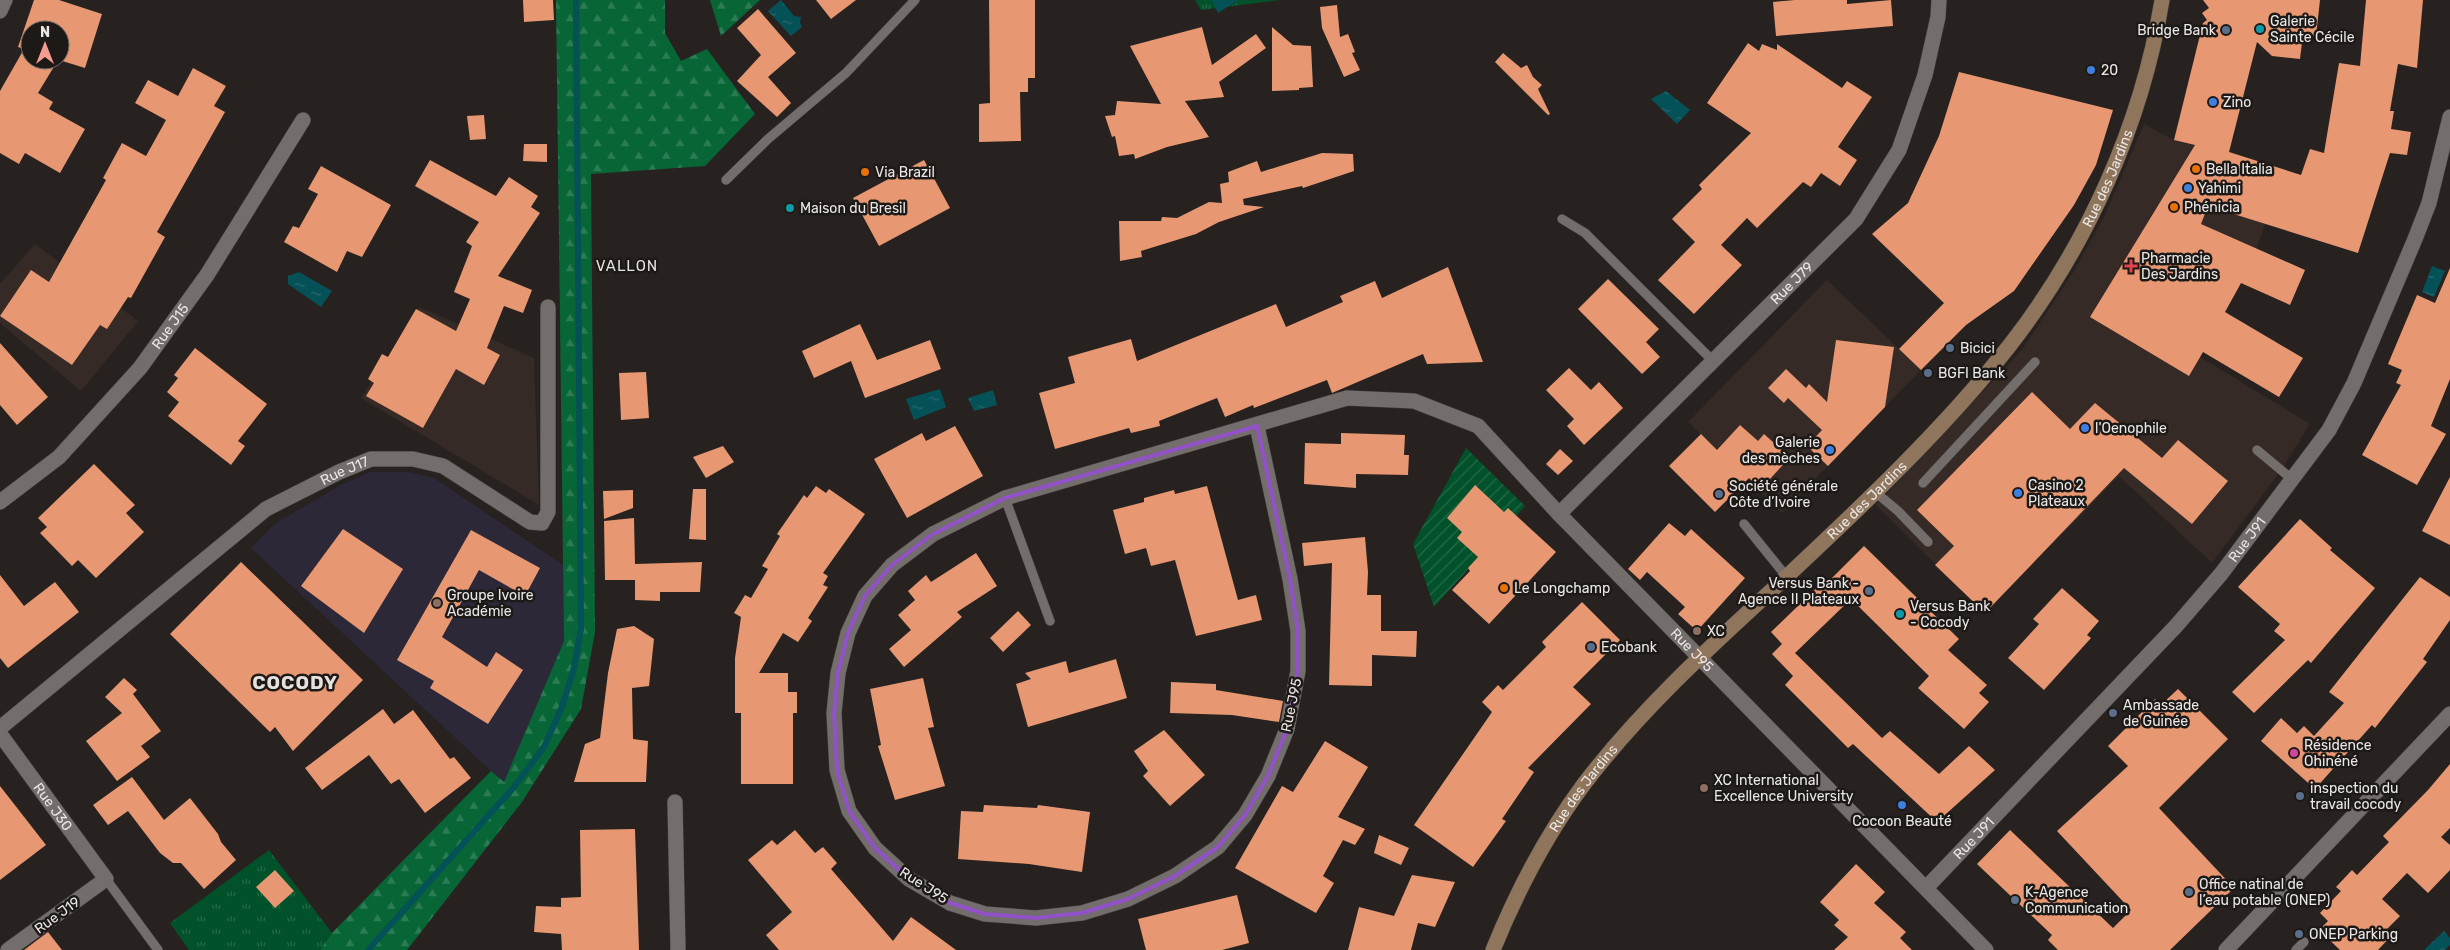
<svg xmlns="http://www.w3.org/2000/svg" width="2450" height="950" font-family="Rubik,sans-serif">
  <style>
    .built { fill: #352a25 }
    .education { fill: #2d2838 }
    .grass { fill: url(#grass-tufts) }
    .forest { fill: url(#forest-firs) }
    .garden { fill: url(#garden-furrows) }
    .water { fill: url(#water-ripples) }
    .lines { fill: none; stroke-linecap: round; stroke-linejoin: round }
    .stream { stroke: #045157; stroke-width: 6 }
    .building { fill: #e79771 }
    .lane-casing { stroke: #45413f; stroke-width: 10 }
    .street-casing { stroke: #45413f; stroke-width: 16 }
    .secondary-casing { stroke: #45413f; stroke-width: 16 }
    .lane { stroke: #736d6b; stroke-width: 9 }
    .street { stroke: #736d6b; stroke-width: 15 }
    .secondary { stroke: #8e755c; stroke-width: 15 }
    .marked { fill: none; stroke: #9151c7; stroke-width: 4; stroke-linejoin: round }
    .culture-dot { fill: #0f9aa8; stroke: #1d1917; stroke-width: 2 }
    .service-dot { fill: #5c6f8a; stroke: #1d1917; stroke-width: 2 }
    .shop-dot { fill: #3f7fe0; stroke: #1d1917; stroke-width: 2 }
    .food-dot { fill: #e8710a; stroke: #1d1917; stroke-width: 2 }
    .health-dot { fill: #e0444e; stroke: #1d1917; stroke-width: 2 }
    .education-dot { fill: #8d6e63; stroke: #1d1917; stroke-width: 2 }
    .hotel-dot { fill: #d1479c; stroke: #1d1917; stroke-width: 2 }
    .labels { text-anchor: middle; stroke-width: 5; stroke-linejoin: round; paint-order: stroke }
    .poi-label { font-size: 14px; fill: #ebe7e6; stroke: #1d1917; text-anchor: start }
    .street-label { font-size: 14px; fill: #ebe7e6; stroke: #1d1917 }
    .neighbourhood-label { font-size: 15px; letter-spacing: 1px; fill: #e7e1de; stroke: #1d1917 }
    .district-label { font-size: 19px; font-weight: bold; letter-spacing: 1px; fill: #e7e1de; stroke: #1d1917 }
  </style>
  <defs>
    <pattern id="grass-tufts" width="24" height="20" patternUnits="userSpaceOnUse" patternTransform="scale(1.25)"><rect width="24" height="20" fill="#01512a"/><path d="M3 7l-1-3M5 7V3M7 7l1-3M15 17l-1-3M17 17v-4M19 17l1-3" fill="none" stroke="#266a49"/></pattern>
    <pattern id="forest-firs" width="22" height="20" patternUnits="userSpaceOnUse" patternTransform="scale(1.25)"><rect width="22" height="20" fill="#076536"/><path d="M5 1l3.5 6h-7zM16 11l3.5 6h-7z" fill="#2b7b53"/></pattern>
    <pattern id="garden-furrows" width="10" height="10" patternUnits="userSpaceOnUse" patternTransform="scale(1.25)"><rect width="10" height="10" fill="#01512a"/><path d="M-1 1l2-2M0 10L10 0M9 11l2-2" fill="none" stroke="#266a49"/></pattern>
    <pattern id="water-ripples" width="26" height="14" patternUnits="userSpaceOnUse" patternTransform="scale(1.25)"><rect width="26" height="14" fill="#045157"/><path d="M2 4q2-2 4 0t4 0M15 11q2-2 4 0t4 0" fill="none" stroke="#296a6f"/></pattern>
  </defs>
  <rect width="100%" height="100%" fill="#272220"/>
  <g class="built">
    <path d="M2144 124 2174 140 2286 170 2246 275 2200 357 2310 424 2282 469 2212 563 2119 476 1985 613 1876 505 2021 351 2074 271 2104 217Z"/>
    <path d="M35 244 138 321 81 391 0 323V284Z"/>
    <path d="M1827 280 1921 370 1782 513 1688 422Z"/>
    <path d="M419 307 534 358 539 505 361 398Z"/>
  </g>
  <path class="education" d="M370 472H408L434 478 563 565 564 641 504 783 251 548 276 523 341 485Z"/>
  <g class="grass">
    <path d="M1195 0H1280L1201 10Z"/>
    <path d="M269 850 332 933 320 950H189L170 923Z"/>
  </g>
  <g class="forest">
    <path d="M556 0H665V33L681 61 707 49 755 114 705 166 591 174 595 632 581 709 522 802 407 950H320L332 933 491 771 504 782 564 641Z"/>
    <path d="M710 0H760L721 36Z"/>
  </g>
  <path class="garden" d="M1466 448 1525 506 1434 607 1413 544Z"/>
  <g class="water">
    <path d="M781 0 794 16 801 17 800 23 802 27 791 36 768 11Z"/>
    <path d="M1212 0H1238L1218 13Z"/>
    <path d="M1666 91 1690 110 1677 124 1651 99Z"/>
    <path d="M2432 266 2445 271 2434 297 2422 292Z"/>
    <path d="M299 272 332 291 321 307 288 284V276Z"/>
    <path d="M940 389 946 407 914 420 906 399Z"/>
    <path d="M993 390 997 405 974 411 968 398Z"/>
    <path d="M2444 931 2450 938V945L2445 950H2424Z"/>
  </g>
  <g class="lines">
    <path class="stream" d="M368 950 514 787 544 747 562 707 574 668 581 629 576 0"/>
  </g>
  <g class="building">
    <path d="M34 0H59L102 14 85 68 59 60 60 30H30V60H58L38 93 53 102 49 109 85 129 60 173 25 153 19 164 0 153V91L24 49 18 47Z"/>
    <path d="M523 0H553L554 20 524 22Z"/>
    <path d="M816 0H856L831 19Z"/>
    <path d="M989 0H1035V78H1028V92H1020L1021 141 979 142V104L990 103Z"/>
    <path d="M1795 0H1847V4L1891 0 1893 26 1776 36 1773 2Z"/>
    <path d="M2203 0H2320L2316 36 2303 34 2300 59 2272 56 2257 42 2229 152 2301 175 2310 149 2324 153 2339 63 2360 66 2366 0H2423L2417 68 2398 64 2390 111H2394L2391 129 2411 132 2407 155 2390 153 2358 253 2208 206 2201 224 2305 270 2290 305 2241 283 2225 312 2303 358 2279 397 2203 352 2189 376 2090 317 2195 145 2174 140 2203 23 2207 20 2202 13 2209 8Z"/>
    <path d="M1337 5 1340 37 1348 34 1355 52 1352 53 1360 70 1344 77 1322 28 1320 7Z"/>
    <path d="M758 9 796 53 768 77 791 103 777 117 737 81 761 55 737 28Z"/>
    <path d="M1202 27 1212 65 1256 34 1266 48 1219 82 1224 97 1185 101 1209 137 1167 147 1135 159 1134 154 1119 156 1115 136 1112 137 1105 116 1115 115 1117 101 1161 104 1130 46Z"/>
    <path d="M1272 27 1293 45 1311 46 1313 87 1299 88V90L1272 91Z"/>
    <path d="M1748 43 1759 51 1762 44 1777 50V44L1842 88 1847 81 1872 97 1838 147 1857 160 1840 186 1821 173 1811 187 1803 182 1757 228 1747 218 1721 245 1742 265 1694 314 1658 280 1695 242 1672 219 1702 189 1699 185 1751 133 1707 103Z"/>
    <path d="M1503 53 1521 68 1527 65 1533 77 1542 85 1538 89 1550 114 1548 115 1495 62Z"/>
    <path d="M193 68 226 86 214 106 225 112 157 232 165 237 131 298 128 297 107 329 100 325 72 365 0 316 31 270 49 282 106 180 103 178 122 143 146 156 166 120 135 103 148 80 178 96Z"/>
    <path d="M1959 72 2113 110 2096 165 2074 205 2014 291 1966 325 1921 370 1899 349 1944 303 1872 234 1908 203 1939 136Z"/>
    <path d="M484 115 486 139 470 140 467 116Z"/>
    <path d="M524 144H547V162L523 161Z"/>
    <path d="M1322 153 1353 154 1354 171 1303 188 1302 186 1243 199 1244 205 1264 207 1219 222 1196 234 1141 251 1142 257 1120 261 1119 221H1161L1162 217 1177 218 1209 202 1222 203 1220 184 1229 182 1228 172 1257 161 1261 172Z"/>
    <path d="M430 160 496 196 509 177 538 196 531 207 540 213 498 276 532 290 523 313 504 306 487 348 500 355 484 385 456 369 423 428 366 396 374 383 368 379 382 354 388 357 416 309 456 331 470 299 454 292 472 246 466 242 479 222 415 186Z"/>
    <path d="M924 160 950 208 879 246 853 198Z"/>
    <path d="M321 166 391 205 362 257 347 251 337 272 284 242 293 226 299 228 318 194 308 189Z"/>
    <path d="M1448 267 1483 362 1427 364 1423 354 1332 393 1327 380 1254 408 1253 405 1225 417 1217 398 1159 421 1160 426 1131 433 1129 428 1055 449 1039 393 1075 383 1068 357 1131 339 1137 361 1276 304 1286 327 1343 302 1340 296 1375 281 1382 298Z"/>
    <path d="M2450 268V379L2431 426 2446 434 2417 485 2362 455 2401 385 2396 383 2402 370 2388 364 2417 295 2435 303Z"/>
    <path d="M1608 279 1659 329 1646 342 1660 357 1642 374 1578 309Z"/>
    <path d="M860 324 877 360 930 340 941 369 865 398 851 361 814 378 802 351Z"/>
    <path d="M1836 340 1894 347 1885 407 1828 466 1807 446 1822 430 1788 398 1784 403 1768 388 1786 369 1806 388 1809 384 1827 402Z"/>
    <path d="M0 343 48 397 17 425 0 405Z"/>
    <path d="M195 348 267 404 238 441 245 446 231 465 168 416 179 402 167 392 178 378 174 375Z"/>
    <path d="M1569 368 1591 390 1599 382 1623 408 1584 445 1567 426 1574 419 1546 390Z"/>
    <path d="M646 372 649 418 621 420 619 373Z"/>
    <path d="M2032 392 2070 429 2095 403 2162 458 2178 440 2228 481 2192 524 2124 468 1985 613 1935 565 1954 546 1917 510Z"/>
    <path d="M1740 425 1758 441 1764 434 1790 457 1761 489 1749 478 1715 512 1669 466 1701 434 1717 450Z"/>
    <path d="M955 426 983 476 907 518 874 459 922 433 926 441Z"/>
    <path d="M1341 433 1405 435 1404 455H1409L1408 475 1356 474V488L1304 484 1305 443 1341 444Z"/>
    <path d="M723 446 734 462 706 478 693 457Z"/>
    <path d="M1560 449 1573 461 1558 475 1546 464Z"/>
    <path d="M94 464 135 505 126 513 144 532 96 578 78 560 72 566 40 533 47 527 38 518Z"/>
    <path d="M2450 477V545L2422 531Z"/>
    <path d="M1475 485 1504 512 1508 508 1556 552 1489 624 1452 590 1470 571 1468 568 1478 557 1457 538 1462 532 1447 518Z"/>
    <path d="M816 486 826 493 829 489 865 514 823 573 828 576 823 585 828 587 808 618 812 621 798 642 783 633 759 673H788V692H797V713H793V784H741V713H735V658L741 617 734 613 745 595 751 598 768 569 762 566 780 536 777 534 804 495 807 498Z"/>
    <path d="M1207 486 1238 600 1256 595 1262 620 1196 636 1175 560 1151 566 1146 548 1125 554 1113 510 1144 502V498L1174 490 1175 494Z"/>
    <path d="M693 489H706V540L689 539Z"/>
    <path d="M633 490V508L604 519 603 491Z"/>
    <path d="M634 518 635 564 702 562 700 592H660V601L635 600V580H605L604 521Z"/>
    <path d="M2300 519 2332 548 2330 550 2375 588 2311 663 2308 660 2254 713 2232 692 2285 640 2274 631 2280 624 2238 587Z"/>
    <path d="M1669 523 1685 536 1691 529 1745 578 1697 631 1678 614 1685 607 1647 572 1640 580 1628 569Z"/>
    <path d="M343 529 403 569 364 633 301 586Z"/>
    <path d="M471 530 540 568 525 596 479 570 442 637 487 667 496 652 523 670 488 724 430 688 434 681 397 660Z"/>
    <path d="M1365 537 1368 572 1367 595H1381V631H1417L1416 657 1372 655V686L1329 685 1332 563 1304 566 1302 543Z"/>
    <path d="M1864 546 1959 639 1948 650 1987 685 1979 693 1989 702 1964 729 1918 688 1929 676 1851 599 1795 653 1882 738 1890 731 1939 774 1969 746 1995 770 1937 822 1853 744 1848 748 1785 685 1793 676 1772 654 1782 644 1771 632 1827 578 1830 580Z"/>
    <path d="M976 553 997 586 957 612 962 617 904 667 889 649 911 630 898 615 915 600 908 591 926 575 931 582Z"/>
    <path d="M241 562 363 680 293 751 275 727 270 732 170 634Z"/>
    <path d="M0 575 24 606 55 582 79 612 8 668 0 658Z"/>
    <path d="M2420 577 2450 597V620L2423 659 2427 662 2375 728 2372 725 2315 789 2261 741 2281 718 2297 733 2304 726 2314 736 2344 703 2329 692Z"/>
    <path d="M2062 588 2099 621 2087 635 2091 638 2044 690 2008 658 2039 624 2033 619Z"/>
    <path d="M1582 602 1620 640 1573 687 1591 704 1528 768 1534 772 1502 819 1506 821 1473 867 1414 825 1492 712 1482 702 1498 685 1503 690 1546 647 1542 642Z"/>
    <path d="M1018 611 1031 625 1003 652 990 638Z"/>
    <path d="M634 626 654 639 649 686 632 688 633 739 648 741 646 782H574L585 744 600 738 608 673 617 629Z"/>
    <path d="M1116 659 1127 698 1028 727 1016 684 1031 679 1025 673 1066 661 1069 673Z"/>
    <path d="M124 678 137 690 133 694 161 731 141 746 150 757 117 781 86 741 122 713 105 697Z"/>
    <path d="M923 678 934 727 928 728 945 786 895 800 878 746 881 745 870 689Z"/>
    <path d="M1171 682 1216 684V690L1283 701 1279 722 1232 715 1170 713Z"/>
    <path d="M2178 689 2228 739 2159 808 2234 888 2170 950H2058L2048 940 2052 935 1977 864 2010 830 2113 928 2131 910 2057 831 2128 766 2108 746 2155 699 2161 705Z"/>
    <path d="M383 709 394 724 413 710 450 759 454 757 471 778 425 813 399 779 391 784 369 755 322 790 305 768Z"/>
    <path d="M1164 730 1205 775 1170 806 1143 776 1148 771 1134 751Z"/>
    <path d="M1325 741 1368 767 1338 817 1365 829 1355 845 1343 840 1323 876 1334 883 1316 913 1235 868 1282 786 1293 792Z"/>
    <path d="M2450 764V828L2441 837 2450 845V870L2428 893 2407 873 2382 899 2400 916 2385 931 2391 936 2378 950H2340L2319 930 2328 921 2320 913 2341 891 2336 887 2352 870 2357 875 2389 842 2383 836 2428 790Z"/>
    <path d="M132 777 164 820 190 798 218 834 221 842 236 860 204 889 181 863H173L160 853 128 811 108 825 93 805Z"/>
    <path d="M0 786 46 845 0 880Z"/>
    <path d="M984 805 1037 808 1038 805 1090 812 1082 872 1029 864 958 859 961 811 983 812Z"/>
    <path d="M635 829 639 950H562L561 934 534 932 536 906 561 907V898L581 897 580 830Z"/>
    <path d="M795 830 815 853 823 847 837 863 831 869 893 941 911 917 956 950H779L766 935 792 912 748 860 772 840 777 845Z"/>
    <path d="M1379 835 1409 848 1401 865 1374 853Z"/>
    <path d="M1856 864 1885 892 1874 903 1906 932 1900 938 1912 950H1834L1848 937 1834 925 1839 920 1820 902Z"/>
    <path d="M275 870 294 891 275 908 256 887Z"/>
    <path d="M1412 875 1455 882 1435 927 1418 923 1411 950H1348L1359 907 1394 916Z"/>
    <path d="M1237 895 1249 943 1222 950H1146L1138 919Z"/>
    <path d="M48 932 62 950H24Z"/>
  </g>
  <g class="lines">
    <g class="lane-casing">
      <g id="lane">
        <path d="M726 180 768 139 846 73 915 0"/>
        <path d="M1562 219 1585 233 1713 361"/>
        <path d="M2257 450 2293 480"/>
        <path d="M1923 483 2035 362"/>
        <path d="M1874 491 1898 511 1928 542"/>
        <path d="M1005 498 1050 621"/>
        <path d="M1744 524 1786 576"/>
        <path d="M106 879 158 950"/>
        <path d="M2296 950 2304 942"/>
      </g>
    </g>
    <g class="street-casing">
      <g id="street">
        <path d="M0 11 5 0"/>
        <path id="s1" d="M1257 426 1290 579 1298 631V671L1287 729 1268 776 1245 815 1218 847 1175 876 1128 899 1082 913 1036 918 985 914 950 903 909 879 875 848 849 811 837 770 834 713 838 673 848 633 865 596 892 565 933 534 1005 498 1347 398 1414 401 1478 426 1559 514 1986 950"/>
        <path id="s2" d="M0 502 59 457 140 368 207 275 303 120"/>
        <path id="s3" d="M1559 514 1856 219 1899 150 1925 75 1938 17 1939 0"/>
        <path id="s4" d="M0 728 266 509 339 472 371 459H413L443 466 530 522 542 523 548 512V307"/>
        <path id="s5" d="M0 734 106 879 8 950"/>
        <path d="M675 802 678 950"/>
        <path id="s6" d="M1926 888 2176 626 2221 574 2329 430 2354 383 2415 239 2429 203 2450 117"/>
        <path d="M2226 950 2450 714"/>
      </g>
    </g>
    <g class="secondary-casing">
      <g id="secondary">
        <path id="s7" d="M1493 950C1517 891 1546 835 1584 784 1642 708 1713 644 1783 580 1861 507 1944 429 2010 345 2087 246 2142 124 2162 0"/>
      </g>
    </g>
    <use href="#lane" class="lane"/>
    <use href="#street" class="street"/>
    <use href="#secondary" class="secondary"/>
  </g>
  <path class="marked" d="M1257 426 1290 579 1298 631V671L1287 729 1268 776 1245 815 1218 847 1175 876 1128 899 1082 913 1036 918 985 914 950 903 909 879 875 848 849 811 837 770 834 713 838 673 848 633 865 596 892 565 933 534 1005 498Z"/>
  <g class="culture-dot">
    <circle cx="2260" cy="29" r="5"/>
    <circle cx="790" cy="208" r="5"/>
    <circle cx="1900" cy="614" r="5"/>
  </g>
  <g class="service-dot">
    <circle cx="2226" cy="30" r="5"/>
    <circle cx="1950" cy="348" r="5"/>
    <circle cx="1928" cy="373" r="5"/>
    <circle cx="1719" cy="494" r="5"/>
    <circle cx="1869" cy="591" r="5"/>
    <circle cx="1591" cy="647" r="5"/>
    <circle cx="2113" cy="713" r="5"/>
    <circle cx="2300" cy="796" r="5"/>
    <circle cx="2189" cy="892" r="5"/>
    <circle cx="2015" cy="900" r="5"/>
    <circle cx="2299" cy="934" r="5"/>
  </g>
  <g class="shop-dot">
    <circle cx="2091" cy="70" r="5"/>
    <circle cx="2213" cy="102" r="5"/>
    <circle cx="2188" cy="188" r="5"/>
    <circle cx="2085" cy="428" r="5"/>
    <circle cx="1830" cy="450" r="5"/>
    <circle cx="2018" cy="493" r="5"/>
    <circle cx="1902" cy="805" r="5"/>
  </g>
  <g class="food-dot">
    <circle cx="2196" cy="169" r="5"/>
    <circle cx="865" cy="172" r="5"/>
    <circle cx="2174" cy="207" r="5"/>
    <circle cx="1504" cy="588" r="5"/>
  </g>
  <path class="health-dot" d="M2128.5 258.5h5v5h5v5h-5v5h-5v-5h-5v-5h5z"/>
  <g class="education-dot">
    <circle cx="437" cy="603" r="5"/>
    <circle cx="1697" cy="631" r="5"/>
    <circle cx="1704" cy="788" r="5"/>
  </g>
  <circle class="hotel-dot" cx="2294" cy="753" r="5"/>
  <g class="labels">
    <g class="poi-label">
      <text x="2270" y="26">Galerie<tspan x="2270" dy="16">Sainte Cécile</tspan></text>
      <text x="2216" y="35" text-anchor="end">Bridge Bank</text>
      <text x="2101" y="75">20</text>
      <text x="2223" y="107">Zino</text>
      <text x="2206" y="174">Bella Italia</text>
      <text x="875" y="177">Via Brazil</text>
      <text x="2198" y="193">Yahimi</text>
      <text x="2184" y="212">Phénicia</text>
      <text x="800" y="213">Maison du Bresil</text>
      <text x="2141" y="263">Pharmacie<tspan x="2141" dy="16">Des Jardins</tspan></text>
      <text x="1960" y="353">Bicici</text>
      <text x="1938" y="378">BGFI Bank</text>
      <text x="2095" y="433">l'Oenophile</text>
      <text x="1820" y="447" text-anchor="end">Galerie<tspan x="1820" dy="16">des mèches</tspan></text>
      <text x="2028" y="490">Casino 2<tspan x="2028" dy="16">Plateaux</tspan></text>
      <text x="1729" y="491">Société générale<tspan x="1729" dy="16">Côte d’Ivoire</tspan></text>
      <text x="1859" y="588" text-anchor="end">Versus Bank -<tspan x="1859" dy="16">Agence II Plateaux</tspan></text>
      <text x="1514" y="593">Le Longchamp</text>
      <text x="447" y="600">Groupe Ivoire<tspan x="447" dy="16">Académie</tspan></text>
      <text x="1910" y="611">Versus Bank<tspan x="1910" dy="16">- Cocody</tspan></text>
      <text x="1707" y="636">XC</text>
      <text x="1601" y="652">Ecobank</text>
      <text x="2123" y="710">Ambassade<tspan x="2123" dy="16">de Guinée</tspan></text>
      <text x="2304" y="750">Résidence<tspan x="2304" dy="16">Ohinéné</tspan></text>
      <text x="1714" y="785">XC International<tspan x="1714" dy="16">Excellence University</tspan></text>
      <text x="2310" y="793">inspection du<tspan x="2310" dy="16">travail cocody</tspan></text>
      <text x="1902" y="826" text-anchor="middle">Cocoon Beauté</text>
      <text x="2199" y="889">Office natinal de<tspan x="2199" dy="16">l’eau potable (ONEP)</tspan></text>
      <text x="2025" y="897">K-Agence<tspan x="2025" dy="16">Communication</tspan></text>
      <text x="2309" y="939">ONEP Parking</text>
    </g>
    <g class="street-label">
      <text dy="5" stroke="none"><textPath href="#s7" startOffset="996">Rue des Jardins</textPath></text>
      <text dy="5" stroke="none"><textPath href="#s3" startOffset="328">Rue J79</textPath></text>
      <text dy="5" stroke="none"><textPath href="#s2" startOffset="246">Rue J15</textPath></text>
      <text dy="5" stroke="none"><textPath href="#s4" startOffset="432">Rue J17</textPath></text>
      <text dy="5" stroke="none"><textPath href="#s7" startOffset="591">Rue des Jardins</textPath></text>
      <text dy="5" stroke="none"><textPath href="#s6" startOffset="474">Rue J91</textPath></text>
      <text dy="5" stroke="none"><textPath href="#s1" startOffset="2068">Rue J95</textPath></text>
      <text transform="translate(1291 705) rotate(-78)" y="5">Rue J95</text>
      <text dy="5" stroke="none"><textPath href="#s7" startOffset="186">Rue des Jardins</textPath></text>
      <text dy="5" stroke="none"><textPath href="#s5" startOffset="90">Rue J30</textPath></text>
      <text dy="5" stroke="none"><textPath href="#s6" startOffset="69">Rue J91</textPath></text>
      <text transform="translate(924 885) rotate(33)" y="5">Rue J95</text>
      <text transform="translate(57 915) rotate(-36)" y="5">Rue J19</text>
    </g>
    <g class="neighbourhood-label">
      <text x="627" y="271">VALLON</text>
    </g>
    <g class="district-label">
      <text x="295" y="689">COCODY</text>
    </g>
  </g>
  <g transform="translate(45 45)"><circle r="24" fill="#1d1917" stroke="#6f6b6a"/>
  <path d="M0-4L9 19L0 12L-9 19Z" fill="#f59c90"/>
  <text y="-8" font-size="14" font-weight="bold" text-anchor="middle" fill="#ebe7e6">N</text>
  </g>
</svg>
